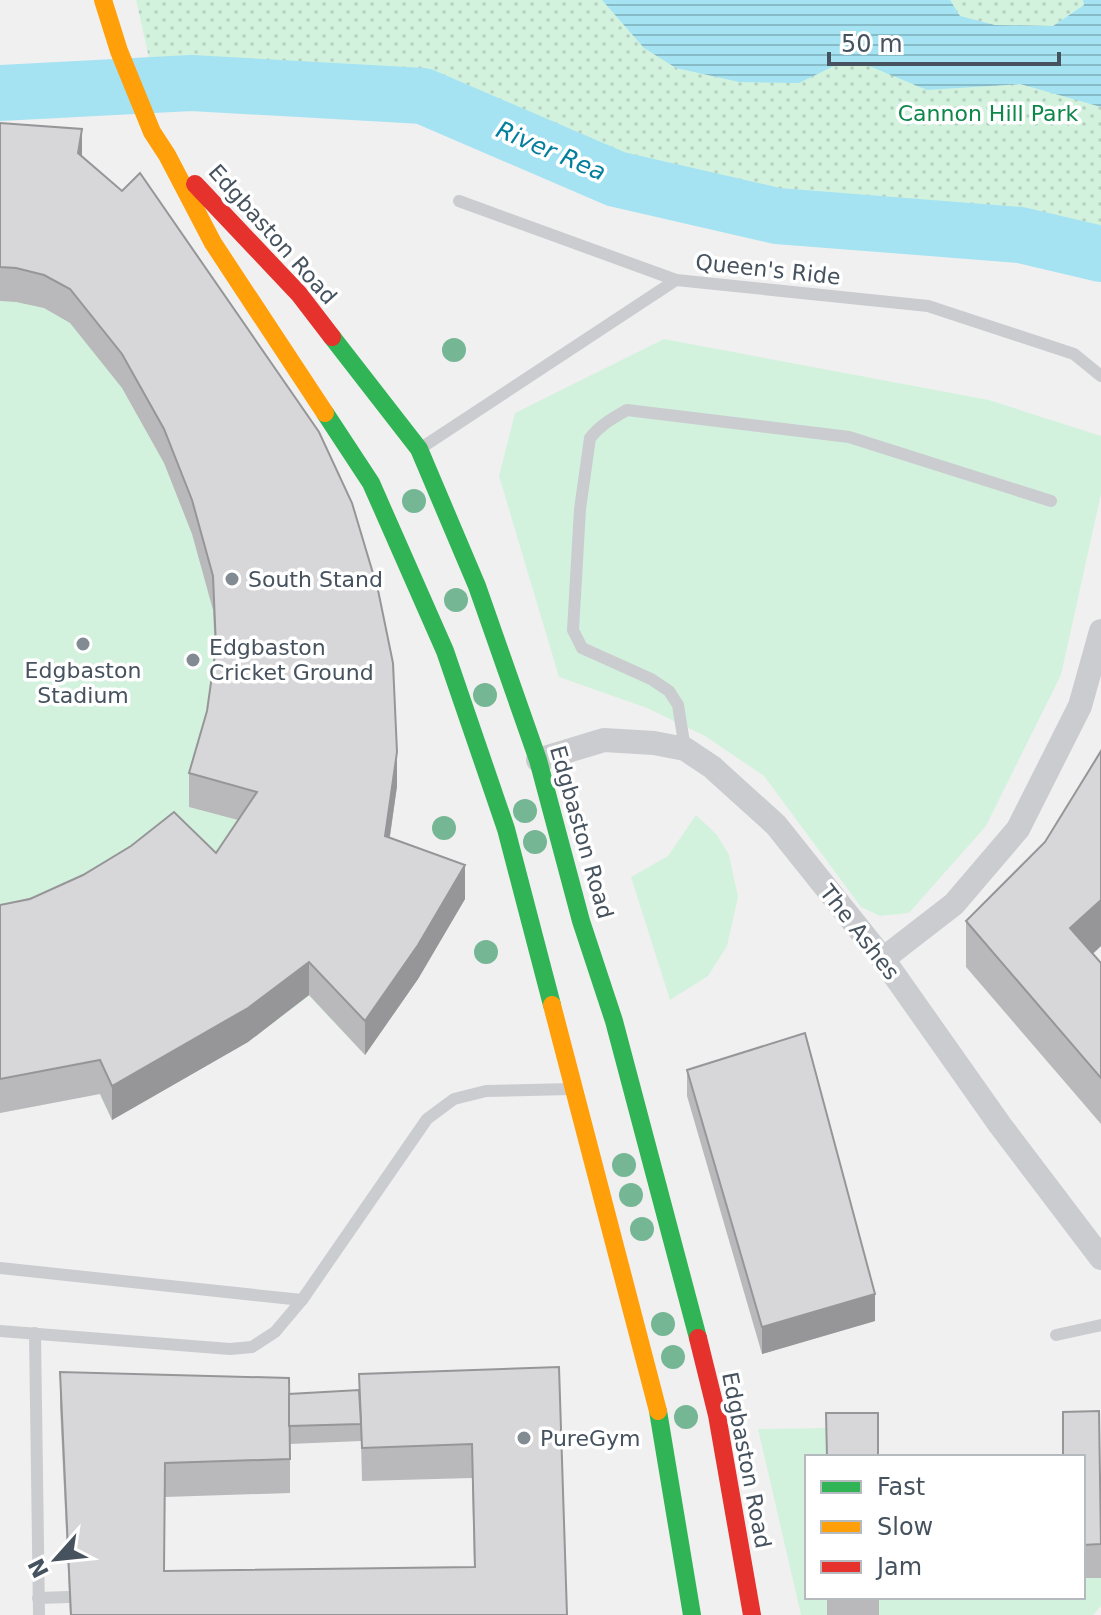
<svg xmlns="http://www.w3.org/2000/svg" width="1101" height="1615" font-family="'DejaVu Sans',sans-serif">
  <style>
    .grass { fill: #d3f2de }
    .park { fill: url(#park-dots) }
    .water { fill: url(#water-rules) }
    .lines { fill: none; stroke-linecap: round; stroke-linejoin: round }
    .river { stroke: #a5e3f3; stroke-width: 56 }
    .lane { stroke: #caccd0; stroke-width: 12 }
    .street { stroke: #caccd0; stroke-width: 24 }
    .fast { stroke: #30b455; stroke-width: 18 }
    .slow { stroke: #ff9f0a; stroke-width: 18 }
    .jam { stroke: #e5322d; stroke-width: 18 }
    .tree { fill: #75b695 }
    .wall { fill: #b9b9bb; fill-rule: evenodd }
    .shaded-wall { fill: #969698 }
    .building { fill: #d7d7d9; stroke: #969698; stroke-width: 2 }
    .poi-dot { fill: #828a92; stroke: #fff; stroke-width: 3 }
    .labels { text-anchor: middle; stroke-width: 7; stroke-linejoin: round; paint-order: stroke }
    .park-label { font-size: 22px; fill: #0f874b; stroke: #fff }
    .street-label { font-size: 22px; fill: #46535f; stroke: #fff }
    .poi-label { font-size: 22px; fill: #46535f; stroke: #fff; text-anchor: start }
    .water-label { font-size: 24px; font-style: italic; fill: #037f9e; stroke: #fff }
  </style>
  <defs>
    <pattern id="park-dots" width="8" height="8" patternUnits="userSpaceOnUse" patternTransform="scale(2)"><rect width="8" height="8" fill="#d3f2de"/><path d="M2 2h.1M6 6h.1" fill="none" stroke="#b6d1c1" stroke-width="1.8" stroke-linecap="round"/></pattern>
    <pattern id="water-rules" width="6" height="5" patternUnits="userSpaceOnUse" patternTransform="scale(2)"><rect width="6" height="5" fill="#a5e3f3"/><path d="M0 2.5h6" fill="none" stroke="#88bbc8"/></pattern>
  </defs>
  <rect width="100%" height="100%" fill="#f1f0f0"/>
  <g class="grass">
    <path d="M0 157 397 786 385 869 465 899 418 979 365 1055 309 996 248 1042 112 1120 99 1094 0 1113Z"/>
    <path d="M664 339 989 400 1101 436V494L1061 675 986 826 909 913 880 916 861 907 764 776 705 736 647 708 559 677 499 476 515 413Z"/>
    <path d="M696 815 717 835 729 855 738 897 727 946 708 976 670 1000 631 877 668 856Z"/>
    <path d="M826 1428V1457H807V1597H827V1615H801L758 1429Z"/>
    <path d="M1083 1578H1101V1606L1093 1615H879V1597H1083Z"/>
  </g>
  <path class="park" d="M136 0H1101V242L1085 234 943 222 626 168 420 81 151 67Z"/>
  <path class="water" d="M602 0H950L960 16 995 25 1053 26 1084 5 1083 0H1101V107L1020 84 927 90 862 63 834 66 799 83 739 82 676 68 644 48Z"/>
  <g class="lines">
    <path class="river" d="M0 93 191 83 423 96 616 179 777 216 1020 235 1101 254"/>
    <g class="lane">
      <path d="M459 201 676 280"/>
      <path d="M421 448 676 280 928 306 1074 354 1101 376"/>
      <path d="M685 749 678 705 669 691 651 679 582 648 573 630 580 509 590 438C600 425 613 418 627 410L849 437 1051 501"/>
      <path d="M0 1268 302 1300"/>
      <path d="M0 1331 230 1349 252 1347 275 1332 302 1300 427 1119 454 1099 486 1091 572 1089"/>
      <path d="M35 1333 39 1615"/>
      <path d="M1056 1335 1101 1325"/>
      <path d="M38 1598 69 1597"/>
    </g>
    <g class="street">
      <path d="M538 760 604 740 654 743 685 749 712 767 776 825 883 959 1000 1125 1101 1258"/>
      <path d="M883 959 954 904 1018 829 1080 706 1101 631"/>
    </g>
    <g class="fast">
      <path d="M332 337 419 449 477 586 538 760 581 921 614 1021 698 1338"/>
      <path d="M325 413 371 483 445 651 506 829 552 1005"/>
      <path d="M658 1411 692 1615"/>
    </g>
    <g class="slow">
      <path d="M103 0 119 51 152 132 167 155 213 243 325 413"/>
      <path d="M552 1005 658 1411"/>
    </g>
    <g class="jam">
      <path d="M195 184 299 294 332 337"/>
      <path d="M698 1338 717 1415 752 1615"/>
    </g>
  </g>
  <g class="tree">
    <circle cx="454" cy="350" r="12"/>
    <circle cx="414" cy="501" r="12"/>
    <circle cx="456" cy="600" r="12"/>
    <circle cx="485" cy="695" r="12"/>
    <circle cx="525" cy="811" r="12"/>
    <circle cx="444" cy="828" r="12"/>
    <circle cx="535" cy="842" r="12"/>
    <circle cx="486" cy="952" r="12"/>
    <circle cx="624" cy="1165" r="12"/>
    <circle cx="631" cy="1195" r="12"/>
    <circle cx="642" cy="1229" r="12"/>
    <circle cx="663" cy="1324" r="12"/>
    <circle cx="673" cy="1357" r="12"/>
    <circle cx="686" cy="1417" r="12"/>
  </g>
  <g class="wall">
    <path d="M0 123 82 156 397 786 390 837 465 899 418 979 365 1055 309 995 248 1042 112 1120 100 1094 0 1113V905L216 853 238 820 189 807V773L207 711 215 653 213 610 192 534 164 463 122 388 70 323 44 308 16 302 0 301Z"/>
    <path d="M1101 751V946L1093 954 1101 963V1124L966 967V921L1045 842Z"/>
    <path d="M687 1070 875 1321 762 1354 687 1096Z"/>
    <path d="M559 1367 567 1615H70L60 1406V1372L289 1394 359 1390ZM361 1441 362 1481 472 1478 474 1567 164 1571 165 1497 290 1493V1444Z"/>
    <path d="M1083 1457 1101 1498V1578H1083Z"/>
    <rect x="827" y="1597" width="52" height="18"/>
  </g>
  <g class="shaded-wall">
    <path d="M82 129V163L78 153Z"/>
    <path d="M397 752V786L385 869V836Z"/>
    <path d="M465 865V899L418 979 365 1055V1021Z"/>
    <path d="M1101 900V946L1070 974V928Z"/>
    <path d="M309 962V995L248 1042 112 1120V1086Z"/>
    <path d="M875 1294V1321L762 1354V1327Z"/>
  </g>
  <g class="building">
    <path d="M0 123 82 129 78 153 122 191 140 173 319 432 352 503 378 590 393 663 397 752 385 836 465 865 418 945 365 1021 309 962 248 1008 112 1086 100 1060 0 1079V905L30 899 83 875 131 846 174 812 216 853 257 792 189 773 207 711 216 647 213 576 192 500 164 429 122 354 70 289 44 275 16 268 0 267Z"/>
    <path d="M1101 751V900L1070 928 1101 963V1078L966 921 1045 842Z"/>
    <path d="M805 1033 875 1294 762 1327 687 1070Z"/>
    <path d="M559 1367 567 1615H71L60 1372 289 1378 290 1459 165 1463 164 1571 475 1567 472 1444 362 1448 359 1374Z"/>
    <path d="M359 1390 361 1424 289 1426V1394Z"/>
    <path d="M1099 1411 1101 1544 1083 1545V1457H1063V1412Z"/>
    <path d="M826 1413H878V1457H827Z"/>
  </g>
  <g class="poi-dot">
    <circle cx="232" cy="579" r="8"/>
    <circle cx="83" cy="644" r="8"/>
    <circle cx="193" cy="660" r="8"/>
    <circle cx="524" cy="1438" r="8"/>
  </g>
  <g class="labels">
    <g class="park-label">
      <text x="988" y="121">Cannon Hill Park</text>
    </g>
    <g class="street-label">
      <text transform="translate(273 234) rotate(48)" y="8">Edgbaston Road</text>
      <text transform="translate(768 269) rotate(6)" y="8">Queen's Ride</text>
      <text transform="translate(582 832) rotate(74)" y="8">Edgbaston Road</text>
      <text transform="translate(860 932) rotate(52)" y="8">The Ashes</text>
      <text transform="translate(747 1460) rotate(79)" y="8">Edgbaston Road</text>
    </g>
    <g class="poi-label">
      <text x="248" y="587">South Stand</text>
      <text x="209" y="655">Edgbaston<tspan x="209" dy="25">Cricket Ground</tspan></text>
      <text x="83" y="678" text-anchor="middle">Edgbaston<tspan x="83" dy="25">Stadium</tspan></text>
      <text x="540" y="1446">PureGym</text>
    </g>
    <g class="water-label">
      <text transform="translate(551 151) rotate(23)" y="8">River Rea</text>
    </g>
  </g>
  <rect x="805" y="1455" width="280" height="144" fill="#ffffff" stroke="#b5babf" stroke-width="2"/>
  <rect x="821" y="1481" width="40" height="12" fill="#30b455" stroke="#b5babf" stroke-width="2"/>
  <text x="877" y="1495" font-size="24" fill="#46535f">Fast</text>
  <rect x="821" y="1521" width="40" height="12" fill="#ff9f0a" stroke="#b5babf" stroke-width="2"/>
  <text x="877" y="1535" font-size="24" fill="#46535f">Slow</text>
  <rect x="821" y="1561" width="40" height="12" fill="#e5322d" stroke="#b5babf" stroke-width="2"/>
  <text x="877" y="1575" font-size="24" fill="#46535f">Jam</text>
  <g transform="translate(56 1559) rotate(243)" stroke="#ffffff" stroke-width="6" paint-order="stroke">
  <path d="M0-6L14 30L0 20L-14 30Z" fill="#46535f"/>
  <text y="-12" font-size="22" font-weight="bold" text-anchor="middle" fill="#46535f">N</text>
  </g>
  <path d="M829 52v12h230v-12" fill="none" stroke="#46535f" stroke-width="4"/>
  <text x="841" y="52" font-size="24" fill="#46535f" stroke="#ffffff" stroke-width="6" paint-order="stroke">50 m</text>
</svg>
